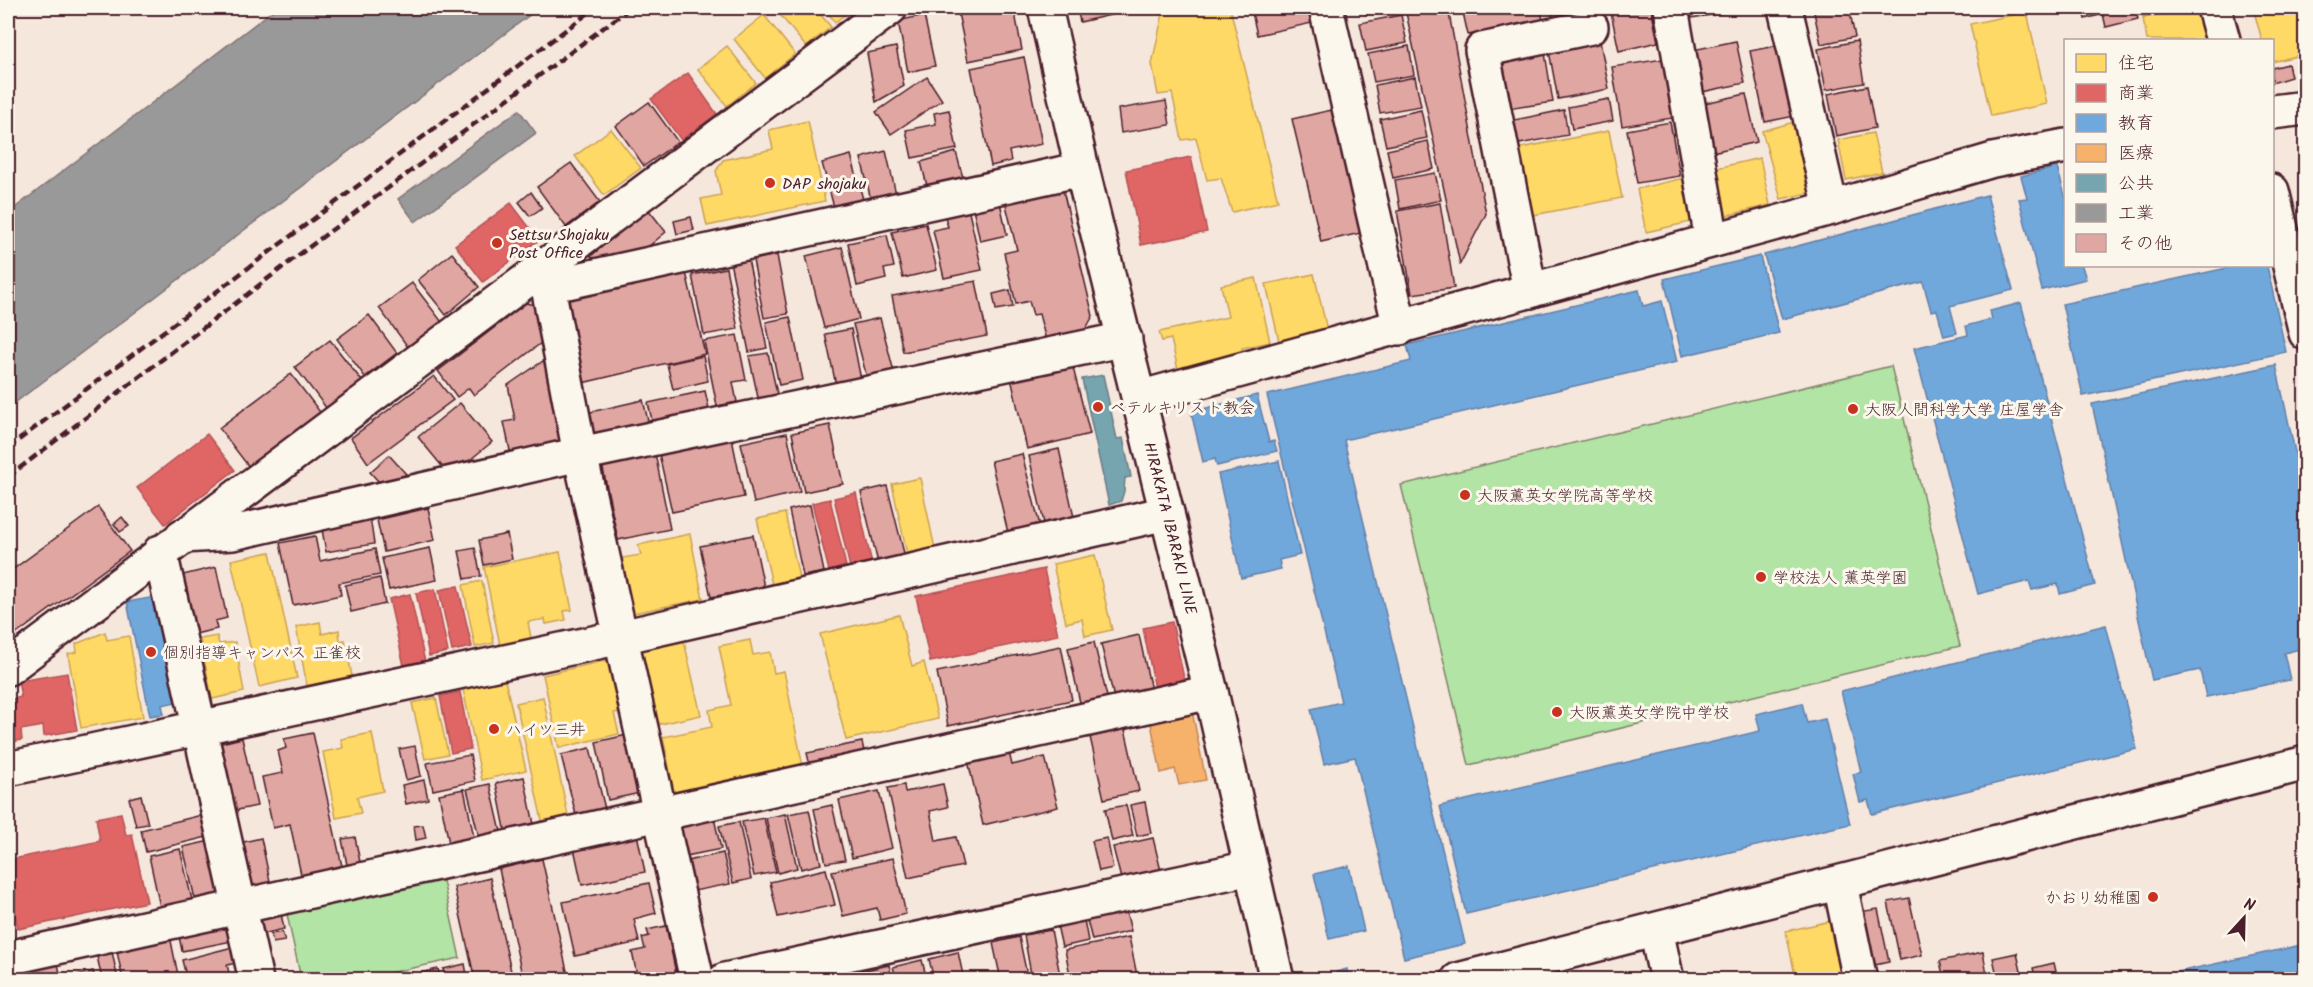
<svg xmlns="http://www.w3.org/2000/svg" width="2313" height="987" font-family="Kalam,'Klee One',sans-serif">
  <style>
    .green { fill: #b2e4a5; stroke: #7e8268; stroke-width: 1.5 }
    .homes { fill: #ffd966; stroke: #c9a154; stroke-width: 1.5 }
    .shops { fill: #e06666; stroke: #b35154; stroke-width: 1.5 }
    .schools { fill: #6fa8dc; stroke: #647fa7; stroke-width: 1.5 }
    .health { fill: #f6b26b; stroke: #c28658; stroke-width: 1.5 }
    .public { fill: #76a5af; stroke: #697d87; stroke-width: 1.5 }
    .industry { fill: #999; stroke: #817478; stroke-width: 1.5 }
    .building { fill: #e0a6a1; stroke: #4a1f2b; stroke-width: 1.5 }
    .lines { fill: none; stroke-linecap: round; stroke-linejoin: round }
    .minor-casing { stroke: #4a1f2b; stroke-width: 38 }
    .major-casing { stroke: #4a1f2b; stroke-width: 38 }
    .minor { stroke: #fbf7ec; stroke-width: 33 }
    .major { stroke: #fbf7ec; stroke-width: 33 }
    .rail { stroke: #4a1f2b; stroke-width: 4.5; stroke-dasharray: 9 4.5; stroke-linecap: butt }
    .poi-dot { fill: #c8321e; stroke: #fbf7ec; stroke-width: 2 }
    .labels { text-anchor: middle; stroke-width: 6; stroke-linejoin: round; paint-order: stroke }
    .poi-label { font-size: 16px; fill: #4a1f2b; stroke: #fbf7ec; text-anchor: start }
    .street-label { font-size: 16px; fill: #4a1f2b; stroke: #fbf7ec }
  </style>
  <rect width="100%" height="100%" fill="#f6e7dd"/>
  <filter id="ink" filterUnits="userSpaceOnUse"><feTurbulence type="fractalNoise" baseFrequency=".0167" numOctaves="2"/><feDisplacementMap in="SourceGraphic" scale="12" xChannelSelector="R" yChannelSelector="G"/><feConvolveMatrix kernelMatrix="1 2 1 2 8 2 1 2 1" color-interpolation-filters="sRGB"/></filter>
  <g filter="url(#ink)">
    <g class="green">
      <path d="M1891 366 1960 646 1469 765 1401 485Z"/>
      <path d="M441 872 460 958 361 979H301L285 905Z"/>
    </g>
    <g class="homes">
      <path d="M781 8H815L831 27 806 47 777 11Z"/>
      <path d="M824 8H854L835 22Z"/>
      <path d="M1164 8H1230L1278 201 1232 212 1221 178 1207 180 1196 138 1182 140 1172 93 1158 95 1152 64Z"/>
      <path d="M2141 8H2185L2143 17Z"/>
      <path d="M2193 8H2201L2209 40H2147L2143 18Z"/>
      <path d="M2253 8H2306V84L2297 56 2272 62V40H2262Z"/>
      <path d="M2027 12 2047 104 1991 116 1970 24Z"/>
      <path d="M764 15 795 54 765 78 734 39Z"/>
      <path d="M727 46 756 83 727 106 698 69Z"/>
      <path d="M808 121 825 201 707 226 701 199 721 195 716 171 723 160 773 149 769 130Z"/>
      <path d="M1798 121 1817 191 1781 199 1762 131Z"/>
      <path d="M611 129 641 168 604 195 575 156Z"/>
      <path d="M1609 131 1622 198 1528 216 1515 149Z"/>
      <path d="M1873 133 1882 172 1846 180 1838 140Z"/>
      <path d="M1760 158 1770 205 1720 217 1708 170Z"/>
      <path d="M1684 178 1695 221 1646 232 1637 189Z"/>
      <path d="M1314 274 1327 330 1279 341 1266 284Z"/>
      <path d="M1256 278 1270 342 1242 348 1244 356 1178 370 1171 339 1162 341 1159 332 1228 317 1221 285Z"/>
      <path d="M920 478 935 549 907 554 892 484Z"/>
      <path d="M785 513 799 578 772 584 757 519Z"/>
      <path d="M690 534 703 599 633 613 622 558 641 555 638 545Z"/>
      <path d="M270 552 297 678 259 687 231 560Z"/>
      <path d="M560 552 572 610 564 611 566 620 546 624 545 619 528 622 531 638 500 645 484 567Z"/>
      <path d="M1095 555 1112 630 1085 636 1082 619 1066 623 1053 564Z"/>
      <path d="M482 581 494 643 475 647 463 585Z"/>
      <path d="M899 615 912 666 924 662 938 719 846 740 820 634Z"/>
      <path d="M320 622 322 634 339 630 340 641 345 640 352 676 307 686 296 627Z"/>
      <path d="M105 632 107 640 129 636 143 717 81 728 68 654 77 652 76 644Z"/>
      <path d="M217 636 219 644 235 642 244 692 212 699 200 639Z"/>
      <path d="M750 640 753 655 770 652 774 673 784 671 804 772 675 797 663 737 712 727 709 710 731 705 719 646Z"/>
      <path d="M684 641 701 715 656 725 639 651Z"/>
      <path d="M608 660 620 712 614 713 619 734 559 748 543 675Z"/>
      <path d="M505 680 526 770 482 780 463 689Z"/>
      <path d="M543 697 569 820 543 825 516 703Z"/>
      <path d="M436 698 448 754 425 759 412 703Z"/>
      <path d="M372 733 383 791 357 797 361 813 336 818 323 752 343 748 341 739Z"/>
      <path d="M1831 921 1843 980H1796L1786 931Z"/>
    </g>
    <g class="shops">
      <path d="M688 73 717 114 681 140 651 99Z"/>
      <path d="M1191 157 1207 232 1141 245 1126 170Z"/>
      <path d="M511 203 539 240 483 282 455 245Z"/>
      <path d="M207 434 235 470 165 524 137 488Z"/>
      <path d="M856 493 872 564 850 568 834 498Z"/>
      <path d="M830 499 846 566 829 571 812 503Z"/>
      <path d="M1044 569 1058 635 930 662 916 596Z"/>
      <path d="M458 586 472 647 452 651 439 590Z"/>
      <path d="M435 589 448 652 429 656 416 593Z"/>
      <path d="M410 594 425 662 404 666 389 599Z"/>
      <path d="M1172 622 1186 688 1156 694 1143 628Z"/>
      <path d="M67 673 77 730 44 736 43 726 21 730 22 740 8 743V700L21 697 18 681Z"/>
      <path d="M460 692 471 749 451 753 440 696Z"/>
      <path d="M121 813 126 835 132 834 147 902 18 929 8 883V860L100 841 96 818Z"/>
    </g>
    <g class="schools">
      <path d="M2057 167 2066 199V266H2082L2086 279 2042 290 2019 199 2027 198 2021 176Z"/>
      <path d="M1987 195 2013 290 1950 306 1957 333 1944 336 1937 310 1931 311 1923 282 1782 319 1764 255Z"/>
      <path d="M1760 256 1779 333 1682 356 1664 279Z"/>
      <path d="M2236 266H2267L2286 352 2083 396 2062 304Z"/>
      <path d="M1639 290 1643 306 1662 301 1677 362 1344 440 1465 944 1404 958 1355 757 1324 764 1311 709 1341 702 1267 395 1411 361 1407 345Z"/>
      <path d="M2021 303 2095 585 2060 594 2058 584 2032 590 2029 581 1978 594 1914 348 1968 335 1966 326 1992 319 1990 311Z"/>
      <path d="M2276 365 2306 502V643H2303L2304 648 2284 653 2290 680 2206 697 2200 670 2152 680 2092 404Z"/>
      <path d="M1257 395 1269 442 1274 441 1277 451 1217 466 1215 459 1203 462 1191 412Z"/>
      <path d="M1279 461 1300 555 1279 560 1281 569 1241 578 1218 474Z"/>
      <path d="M155 597 176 702 162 705 164 714 150 716 127 602Z"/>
      <path d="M2106 625 2137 749 1872 814 1868 800 1860 802 1853 774 1861 772 1841 691Z"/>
      <path d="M1802 703 1807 723 1825 719 1850 824 1466 914 1440 806 1760 731 1756 714Z"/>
      <path d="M1349 866 1364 931 1329 939 1314 874Z"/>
      <path d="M2306 944V980H2141Z"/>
      <path d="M1347 969 1349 979 1337 980 1336 972Z"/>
    </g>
    <path class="health" d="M1192 711 1206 780 1179 785 1175 769 1161 773 1150 719Z"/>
    <path class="public" d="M1103 375 1117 439 1123 438 1131 477 1125 478 1124 491 1121 501 1109 505 1082 379Z"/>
    <g class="industry">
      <path d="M276 8H539L8 408V213Z"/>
      <path d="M519 110 536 133 415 222 398 199Z"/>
    </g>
    <g class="building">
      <path d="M957 8H1014L1022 50 968 61Z"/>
      <path d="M1077 8H1141L1080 22Z"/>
      <path d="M1251 8H1309L1312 23 1257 35Z"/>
      <path d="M1365 8H1393L1366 14Z"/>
      <path d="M1405 8H1448L1486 214 1460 264Z"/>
      <path d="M1462 8H1540L1543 20 1468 35Z"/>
      <path d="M1551 8H1606L1607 13 1554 25Z"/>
      <path d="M1610 8H1651L1658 42 1619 51Z"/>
      <path d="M1690 8H1731V12L1692 18Z"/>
      <path d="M1813 8H1849L1855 37 1821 44Z"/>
      <path d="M2082 8H2135L2138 19 2106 27 2103 14 2085 19Z"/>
      <path d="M924 15 935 66 908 72 898 21Z"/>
      <path d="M1401 15 1407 43 1366 51 1360 23Z"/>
      <path d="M1600 41 1609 89 1558 99 1549 51Z"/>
      <path d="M1736 41 1745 83 1702 92 1693 50Z"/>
      <path d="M1857 41 1864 83 1826 90 1818 49Z"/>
      <path d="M1785 44 1800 115 1765 122 1750 51Z"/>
      <path d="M1409 46 1414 75 1374 82 1368 54Z"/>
      <path d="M896 47 904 86 876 102 867 53Z"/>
      <path d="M1544 47 1553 102 1501 110 1493 55Z"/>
      <path d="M1024 57 1042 144 1009 151 1011 161 991 166 971 68Z"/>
      <path d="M1669 58 1679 117 1622 126 1612 67Z"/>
      <path d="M2288 64 2291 77 2272 83V68Z"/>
      <path d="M927 77 942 100 891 134 876 112Z"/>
      <path d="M1415 77 1421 106 1380 113 1375 85Z"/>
      <path d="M1867 86 1875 128 1836 136 1828 94Z"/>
      <path d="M1746 94 1757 142 1712 152 1700 104Z"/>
      <path d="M1609 99 1613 121 1572 129 1568 107Z"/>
      <path d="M1166 101 1170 125 1121 133 1118 109Z"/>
      <path d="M649 102 678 142 644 166 616 126Z"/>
      <path d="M1336 109 1365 232 1321 242 1292 119Z"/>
      <path d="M949 110 957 149 912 158 906 130 936 124 934 113Z"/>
      <path d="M1421 110 1427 138 1386 146 1380 119Z"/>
      <path d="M1564 110 1568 135 1508 146 1504 122Z"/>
      <path d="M1670 122 1680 176 1637 183 1627 130Z"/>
      <path d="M1428 141 1434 169 1393 178 1387 150Z"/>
      <path d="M886 151 896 194 871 200 861 158Z"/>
      <path d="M956 152 965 185 929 194 921 162Z"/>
      <path d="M851 155 864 203 835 211 822 163Z"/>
      <path d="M571 163 600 202 566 227 537 187Z"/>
      <path d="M1435 173 1441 200 1400 209 1395 180Z"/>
      <path d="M1062 186 1093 316 1081 337 1047 344 1039 314 1033 315 1029 301 1016 304 1004 253 1017 250 1005 201Z"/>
      <path d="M531 192 542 208 530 216 519 202Z"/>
      <path d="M1000 202 1007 235 980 241 973 208Z"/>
      <path d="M1440 203 1454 288 1412 294 1397 211Z"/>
      <path d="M648 209 666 232 637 256 598 264 591 256Z"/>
      <path d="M969 212 982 270 944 278 933 230 948 227 945 217Z"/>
      <path d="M691 217 694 230 677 234 674 221Z"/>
      <path d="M926 224 937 270 903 278 892 232Z"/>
      <path d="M887 235 894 267 884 269 886 279 857 286 848 243Z"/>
      <path d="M842 247 859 319 824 328 806 256Z"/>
      <path d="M452 253 479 287 446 315 418 280Z"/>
      <path d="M777 255 788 314 764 318 753 260Z"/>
      <path d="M748 259 767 348 749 352 730 262Z"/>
      <path d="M685 268 705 354 578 384 565 297Z"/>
      <path d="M726 268 738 329 704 335 692 275Z"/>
      <path d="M976 281 987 336 903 352 892 296Z"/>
      <path d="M412 283 442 322 408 347 379 308Z"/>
      <path d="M1010 290 1013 307 996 310 993 294Z"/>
      <path d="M526 303 534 305 541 343 474 395 469 388 457 397 438 371Z"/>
      <path d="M369 315 397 353 365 377 337 339Z"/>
      <path d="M790 317 803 380 779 385 766 322Z"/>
      <path d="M880 318 894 372 867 378 853 324Z"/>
      <path d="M851 329 861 380 836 385 825 334Z"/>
      <path d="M737 335 746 380 733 382 737 402 717 406 704 341Z"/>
      <path d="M330 340 362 381 327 409 295 367Z"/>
      <path d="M768 353 778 398 759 402 749 356Z"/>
      <path d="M703 356 708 381 673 389 667 364Z"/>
      <path d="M546 359 565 439 558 450 512 460 504 422 515 420 508 385Z"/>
      <path d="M1072 364 1090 434 1027 449 1011 378Z"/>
      <path d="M291 374 320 412 249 467 219 428Z"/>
      <path d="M434 376 453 400 368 463 351 438Z"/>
      <path d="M705 391 711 417 654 429 648 403Z"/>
      <path d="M643 400 650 429 593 442 586 413Z"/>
      <path d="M460 403 492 442 450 476 418 437Z"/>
      <path d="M830 425 843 484 804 492 792 433Z"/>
      <path d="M787 433 800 492 754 503 741 443Z"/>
      <path d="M732 439 744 497 672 512 659 454Z"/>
      <path d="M1059 449 1075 522 1045 528 1029 456Z"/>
      <path d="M655 453 670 529 618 540 602 464Z"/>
      <path d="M1022 454 1041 530 1009 537 991 461Z"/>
      <path d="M389 455 406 474 387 491 370 472Z"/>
      <path d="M887 486 905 557 878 563 861 492Z"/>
      <path d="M810 505 824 572 803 576 789 510Z"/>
      <path d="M98 507 130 551 8 640V573Z"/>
      <path d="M428 508 435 540 384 552 377 520Z"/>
      <path d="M122 517 129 526 120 532 114 524Z"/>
      <path d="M370 517 374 544 326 552 321 524Z"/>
      <path d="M507 534 512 559 484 565 479 540Z"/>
      <path d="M753 535 764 587 711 597 700 546Z"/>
      <path d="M315 536 320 561 375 549 380 575 339 583 341 595 293 605 280 543Z"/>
      <path d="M430 548 437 580 389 590 382 558Z"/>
      <path d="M475 548 481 576 465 579 459 551Z"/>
      <path d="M216 567 227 618 215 621 217 629 195 634 183 575Z"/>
      <path d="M380 578 385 604 351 612 345 585Z"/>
      <path d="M1139 635 1151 690 1114 698 1101 644Z"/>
      <path d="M1094 642 1108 701 1081 707 1068 648Z"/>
      <path d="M1061 646 1072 700 948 726 937 672Z"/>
      <path d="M1125 729 1139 791 1104 799 1090 737Z"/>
      <path d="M313 733 343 871 302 879 290 824 273 828 262 777 283 773 278 751 286 748 284 739Z"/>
      <path d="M627 735 640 793 608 800 596 742Z"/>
      <path d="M242 738 257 806 228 812 213 745Z"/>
      <path d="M862 742 865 756 810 766 807 753Z"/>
      <path d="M415 746 421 776 406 780 399 749Z"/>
      <path d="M590 748 606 813 577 819 561 755Z"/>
      <path d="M1009 752 1012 765 1045 757 1058 807 983 825 968 761Z"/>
      <path d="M470 755 475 781 433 790 427 763Z"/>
      <path d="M524 777 535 829 506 834 496 783Z"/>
      <path d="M424 780 428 799 406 804 402 785Z"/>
      <path d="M490 784 502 836 480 841 467 789Z"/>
      <path d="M943 784 948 807 930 811 936 841 956 837 963 866 908 878 888 788 904 785 905 792Z"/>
      <path d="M464 789 475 842 450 848 439 794Z"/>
      <path d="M879 791 892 848 852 858 839 800Z"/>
      <path d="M141 795 148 824 136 826 129 798Z"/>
      <path d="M1145 802 1151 833 1137 836 1130 805Z"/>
      <path d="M832 805 845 860 826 863 814 809Z"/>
      <path d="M1126 805 1133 836 1112 841 1105 809Z"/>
      <path d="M809 810 821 864 801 869 788 814Z"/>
      <path d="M210 813 215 835 146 852 141 830Z"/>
      <path d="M785 814 797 868 778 873 766 818Z"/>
      <path d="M714 818 721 849 686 856 679 826Z"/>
      <path d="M764 818 776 872 754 876 742 822Z"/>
      <path d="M739 822 751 879 733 883 719 826Z"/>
      <path d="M423 825 426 838 416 840 414 826Z"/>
      <path d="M637 834 645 872 582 885 574 848Z"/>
      <path d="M355 837 360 862 347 865 342 839Z"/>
      <path d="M261 838 271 886 250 891 239 843Z"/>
      <path d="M1107 838 1113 868 1099 871 1092 841Z"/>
      <path d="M1153 838 1161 871 1121 879 1113 847Z"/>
      <path d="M215 840 226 892 195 899 183 847Z"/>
      <path d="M180 849 192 900 160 907 149 856Z"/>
      <path d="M723 853 730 884 694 891 687 861Z"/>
      <path d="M893 858 906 914 880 920 877 908 843 916 832 871Z"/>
      <path d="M542 859 569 980H523L499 869Z"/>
      <path d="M826 869 835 905 778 917 770 882Z"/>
      <path d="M490 878 513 980H475L454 887Z"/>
      <path d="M649 883 656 913 634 919 639 942 575 956 563 902Z"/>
      <path d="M1909 898 1922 955 1900 960 1888 902Z"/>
      <path d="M280 908 284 929 258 935 254 913Z"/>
      <path d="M1878 909 1889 962 1870 966 1858 912Z"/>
      <path d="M1126 911 1131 931 1092 940 1087 920Z"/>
      <path d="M233 920 237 940 182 951 178 931Z"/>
      <path d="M1084 920 1088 941 1062 947 1057 925Z"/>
      <path d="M666 926 677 978 638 980 632 952 645 949 642 938 649 936 647 930Z"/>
      <path d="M1051 930 1061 980H1032L1024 935Z"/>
      <path d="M282 932 285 941 273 943 271 934Z"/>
      <path d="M170 936 179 980H123L116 947Z"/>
      <path d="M1019 937 1028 980H1001L993 943Z"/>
      <path d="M1129 937 1138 980H1071L1065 950Z"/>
      <path d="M111 947 118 980H102L96 951Z"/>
      <path d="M233 947 237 963 227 965 231 980H187L182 960Z"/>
      <path d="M958 952 964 980H934L929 959Z"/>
      <path d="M1983 952 1988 980H1944L1940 961Z"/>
      <path d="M2017 953 2022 976 1998 980 1993 958Z"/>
      <path d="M922 960 927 980H897L893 967Z"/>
      <path d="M58 963 61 980H8V973Z"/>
      <path d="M2054 963 2058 980H2036L2033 968Z"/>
      <path d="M465 964 468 980H445L443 969Z"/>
      <path d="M889 965 892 980H859L857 972Z"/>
      <path d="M438 969 441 980H417L416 974Z"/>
      <path d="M93 971 95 980H71L70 977Z"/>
    </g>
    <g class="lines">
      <g class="minor-casing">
        <g id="minor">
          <path d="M1326 8 1400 328"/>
          <path d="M1671 8 1712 240"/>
          <path d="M1785 8 1831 208"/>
          <path d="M2214 8 2223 40"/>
          <path d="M2272 112 2306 108"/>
          <path d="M2272 191 2306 333"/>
          <path d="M538 269 549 292 580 454 697 980"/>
          <path d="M538 269 568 282 1082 169"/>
          <path d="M1530 291 1482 50 1591 27"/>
          <path d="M1139 398 1831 208 1993 160 2066 146"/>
          <path d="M182 536 233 533 580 454 1125 339"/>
          <path d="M160 552 256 980"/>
          <path d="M8 668 890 8"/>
          <path d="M8 769 621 637 1167 513"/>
          <path d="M1840 884 1860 980"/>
          <path d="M1656 930 1667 980"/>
          <path d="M8 958 1211 692"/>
          <path d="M725 980 1250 868"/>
          <path d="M1458 980 2306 763"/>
        </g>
      </g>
      <g class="major-casing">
        <path id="major" d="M1045 8 1082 169 1211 692 1277 980"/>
      </g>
      <use href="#minor" class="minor"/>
      <use href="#major" class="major"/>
      <g class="rail">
        <path d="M8 448 595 8"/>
        <path d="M8 477 325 235 630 8"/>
      </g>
    </g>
  </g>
  <g class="poi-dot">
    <circle cx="770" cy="183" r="6"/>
    <circle cx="497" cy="243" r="6"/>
    <circle cx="1098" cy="407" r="6"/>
    <circle cx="1853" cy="409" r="6"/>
    <circle cx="1465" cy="495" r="6"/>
    <circle cx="1761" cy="577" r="6"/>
    <circle cx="151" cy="652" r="6"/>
    <circle cx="1557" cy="712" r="6"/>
    <circle cx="494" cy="729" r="6"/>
    <circle cx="2153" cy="897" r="6"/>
  </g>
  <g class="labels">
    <g class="poi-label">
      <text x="782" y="189">DAP shojaku</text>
      <text x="509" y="240">Settsu Shojaku<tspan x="509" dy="18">Post Office</tspan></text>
      <text x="1110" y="413">ベテルキリスト教会</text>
      <text x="1865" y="415">大阪人間科学大学 庄屋学舎</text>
      <text x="1477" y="501">大阪薫英女学院高等学校</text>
      <text x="1773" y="583">学校法人 薫英学園</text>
      <text x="163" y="658">個別指導キャンパス 正雀校</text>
      <text x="1569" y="718">大阪薫英女学院中学校</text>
      <text x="506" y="735">ハイツ三井</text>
      <text x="2141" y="903" text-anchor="end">かおり幼稚園</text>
    </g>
    <g class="street-label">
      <text transform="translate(1171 528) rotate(76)" y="6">HIRAKATA IBARAKI LINE</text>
    </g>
  </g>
  <rect width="2313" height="987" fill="none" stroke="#fbf7ec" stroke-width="30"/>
  <rect x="15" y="15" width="2283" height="957" fill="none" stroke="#4a1f2b" stroke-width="2" filter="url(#ink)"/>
  <rect x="2064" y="39" width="210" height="228" fill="#fbf7ec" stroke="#b4a19f" stroke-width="1.5"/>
  <rect x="2076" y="54" width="30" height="18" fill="#ffd966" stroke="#b4a19f" stroke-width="1.5"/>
  <text x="2118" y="69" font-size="18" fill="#4a1f2b">住宅</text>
  <rect x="2076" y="84" width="30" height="18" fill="#e06666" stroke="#b4a19f" stroke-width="1.5"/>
  <text x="2118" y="99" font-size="18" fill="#4a1f2b">商業</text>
  <rect x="2076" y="114" width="30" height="18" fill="#6fa8dc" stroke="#b4a19f" stroke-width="1.5"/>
  <text x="2118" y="129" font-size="18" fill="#4a1f2b">教育</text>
  <rect x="2076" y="144" width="30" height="18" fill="#f6b26b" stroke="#b4a19f" stroke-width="1.5"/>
  <text x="2118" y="159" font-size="18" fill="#4a1f2b">医療</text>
  <rect x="2076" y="174" width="30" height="18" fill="#76a5af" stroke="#b4a19f" stroke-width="1.5"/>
  <text x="2118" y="189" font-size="18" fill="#4a1f2b">公共</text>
  <rect x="2076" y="204" width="30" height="18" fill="#999999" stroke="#b4a19f" stroke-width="1.5"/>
  <text x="2118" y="219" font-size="18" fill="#4a1f2b">工業</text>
  <rect x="2076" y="234" width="30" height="18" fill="#e0a6a1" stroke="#b4a19f" stroke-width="1.5"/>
  <text x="2118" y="249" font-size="18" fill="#4a1f2b">その他</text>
  <g transform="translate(2244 918) rotate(22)" stroke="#fbf7ec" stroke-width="4.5" paint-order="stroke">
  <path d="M0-4.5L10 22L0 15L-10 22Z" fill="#4a1f2b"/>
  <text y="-9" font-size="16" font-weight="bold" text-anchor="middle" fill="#4a1f2b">N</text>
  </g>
</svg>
